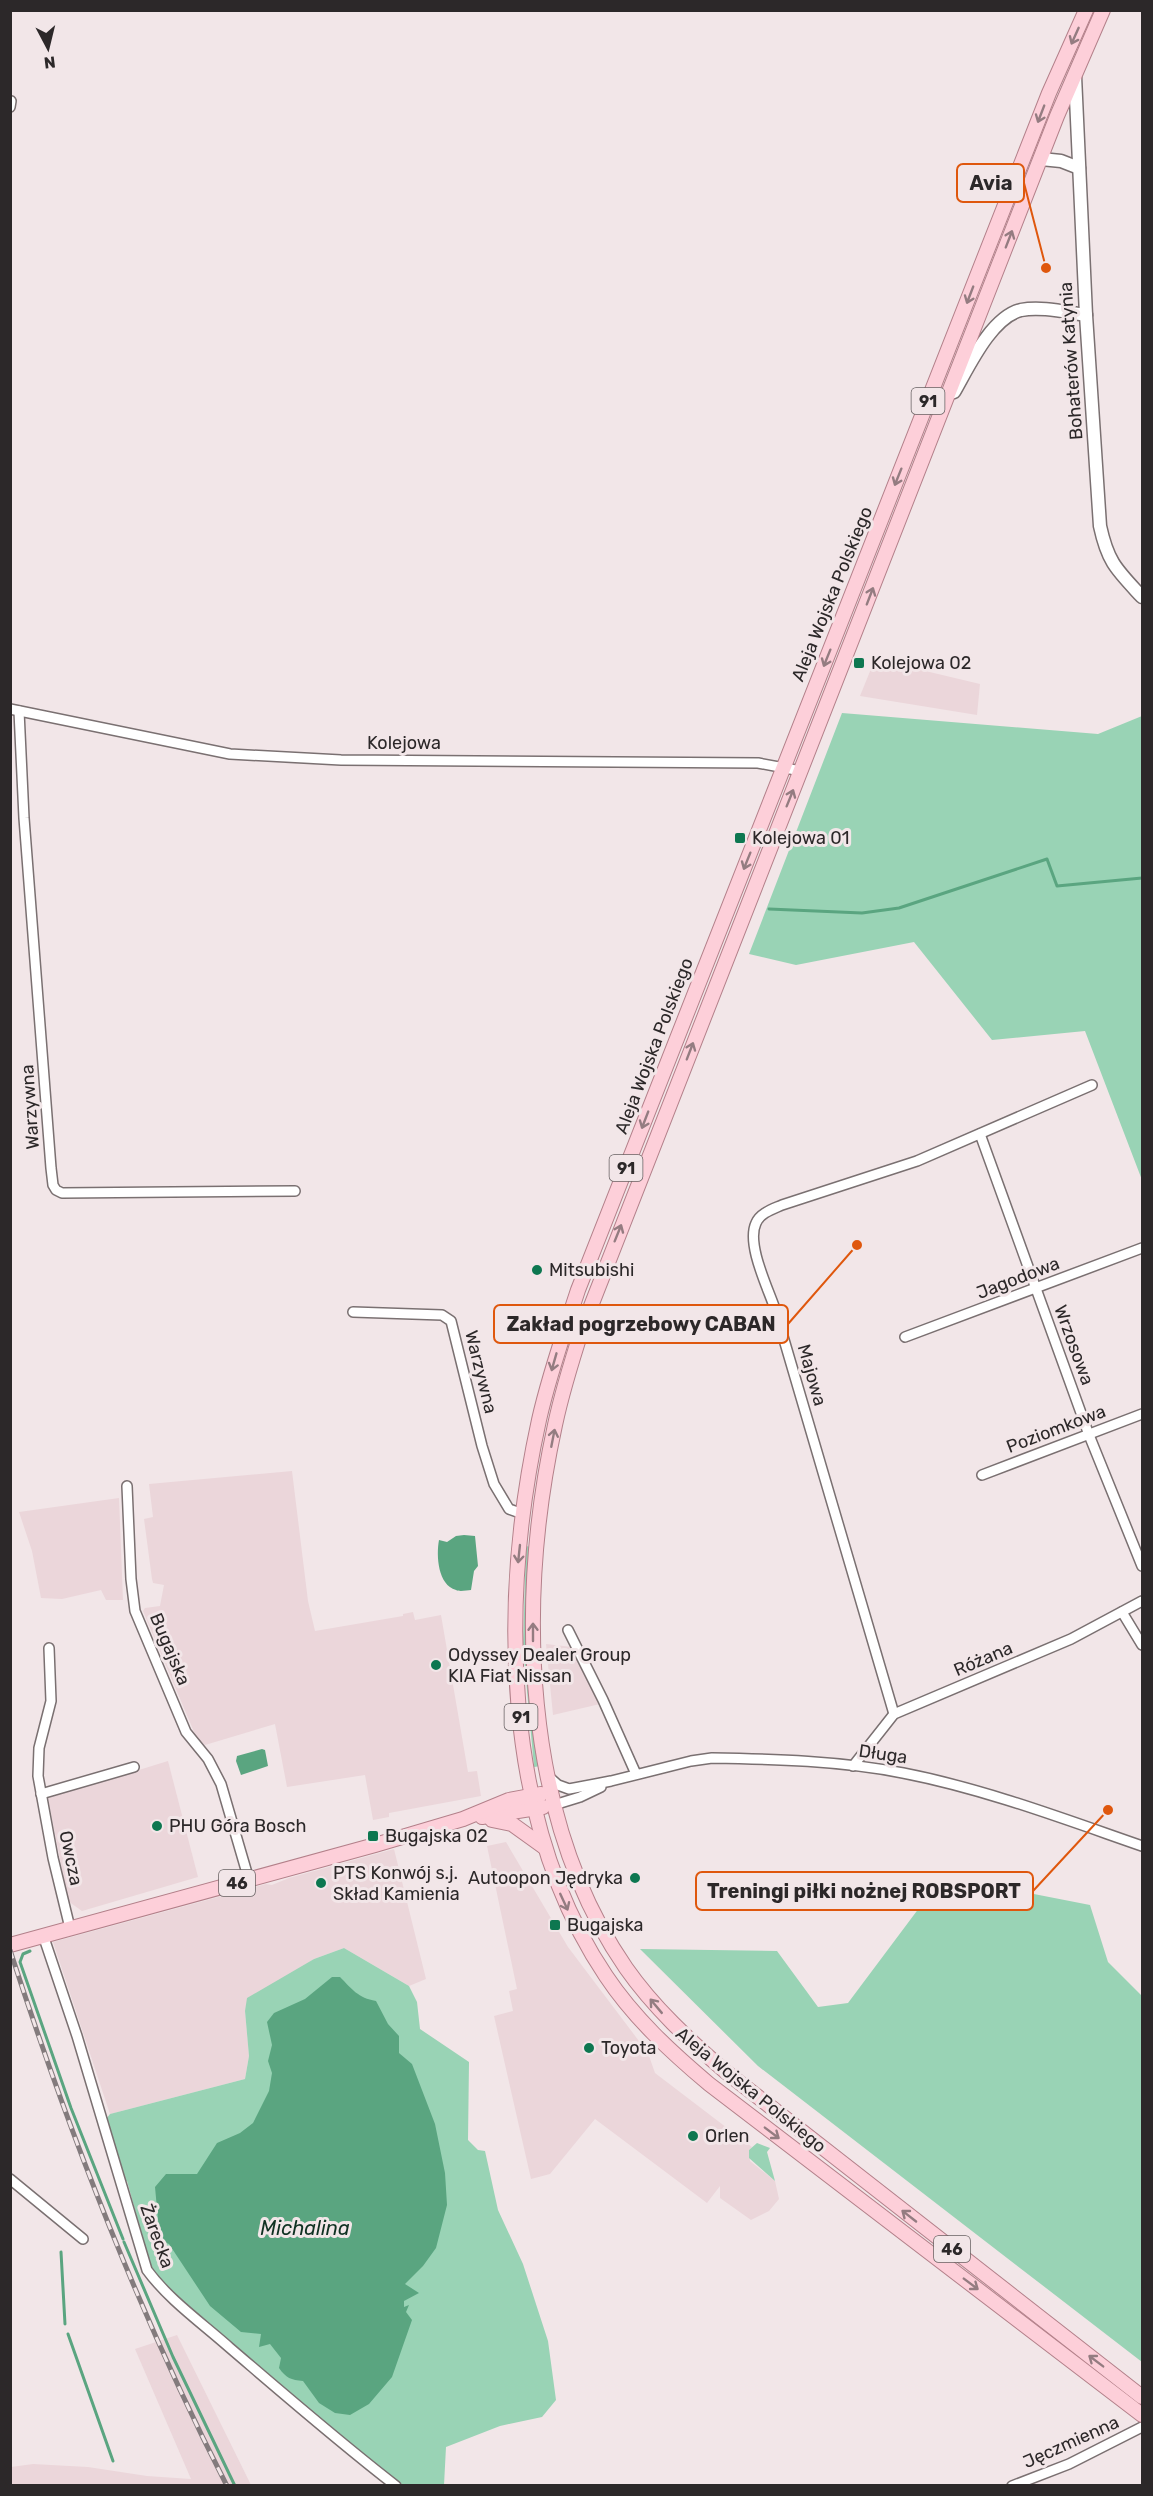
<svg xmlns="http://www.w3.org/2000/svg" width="1153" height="2496" font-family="Rubik,sans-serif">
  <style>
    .built { fill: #ebd6da }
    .green { fill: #99d3b5 }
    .water { fill: #5aa580 }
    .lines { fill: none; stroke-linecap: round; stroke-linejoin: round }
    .stream { stroke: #5aa580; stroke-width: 3 }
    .street-casing { stroke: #7a7071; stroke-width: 12 }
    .secondary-casing { stroke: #7a7071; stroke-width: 15 }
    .primary-casing { stroke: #b3808a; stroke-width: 16 }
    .street { stroke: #fff; stroke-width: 9 }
    .secondary { stroke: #fff; stroke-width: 12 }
    .primary { stroke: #fdcfd9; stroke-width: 14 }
    .rail-casing { stroke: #837b7d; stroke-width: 5 }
    .rail { stroke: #f2e6e8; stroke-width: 3; stroke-dasharray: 9; stroke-linecap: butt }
    .oneway { stroke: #947c81 }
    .poi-dot { fill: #0d7750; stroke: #f2e6e8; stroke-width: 2 }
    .labels { text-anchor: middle; stroke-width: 6; stroke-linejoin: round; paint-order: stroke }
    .shield { fill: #f2e6e8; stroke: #676162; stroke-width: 1.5 }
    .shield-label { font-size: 16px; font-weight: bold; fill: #2c2829 }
    .street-label { font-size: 18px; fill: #2c2829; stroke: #f2e6e8 }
    .poi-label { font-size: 18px; fill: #2c2829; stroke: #f2e6e8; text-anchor: start }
    .water-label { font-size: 20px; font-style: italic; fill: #0f3122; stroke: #f2e6e8 }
    .leader { fill: none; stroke: #df570d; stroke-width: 2 }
    .callout-dot { fill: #df570d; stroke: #f2e6e8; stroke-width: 2 }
    .callout { fill: #f2e6e8; stroke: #df570d; stroke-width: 2 }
    .callout-label { font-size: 20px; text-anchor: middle; font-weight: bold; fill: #2c2829 }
  </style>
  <rect width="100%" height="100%" fill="#f2e6e8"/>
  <g class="built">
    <path d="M875 659 980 684 977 715 860 696Z"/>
    <path d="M292 1471 308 1601 315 1631 403 1616V1614L413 1612 415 1620 441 1615 468 1772 477 1771 481 1796 389 1813V1817L373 1820 365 1775 287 1787 275 1724 205 1745 197 1739 143 1611 145 1608 160 1606 164 1585 153 1583 152 1579 144 1519 153 1517 149 1484Z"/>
    <path d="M119 1498 123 1600H106L101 1590 62 1599 41 1598 32 1551 19 1512Z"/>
    <path d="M546 1644 572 1647 600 1704 553 1715Z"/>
    <path d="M168 1761 198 1877 82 1911 68 1901 48 1798Z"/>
    <path d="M506 1842 568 1947 648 2053 655 2073 752 2147 749 2150 750 2161 775 2181 779 2199 769 2211 751 2220 720 2198V2186L707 2203 595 2119 550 2174 531 2179 494 2016 513 2011 509 1991 517 1989 487 1846Z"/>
    <path d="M394 1849 426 1979 409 1986 344 1948 314 1959 291 1974 245 2011 249 2056 245 2079 110 2114 53 1942 266 1884 272 1885 289 1878Z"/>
    <path d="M177 2335 251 2485H11V2467L33 2464 88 2467 147 2476 191 2479 135 2349Z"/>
  </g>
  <g class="green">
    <path d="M842 713 1098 734 1142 716V1180L1085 1031 992 1040 914 942 796 965 749 954Z"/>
    <path d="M526 1546 531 1547 541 1766 534 1767 523 1647Z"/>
    <path d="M943 1876 1090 1905 1108 1962 1142 1996V2362L758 2066 640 1949 777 1951 818 2007 848 2003Z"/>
    <path d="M344 1948 409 1986 417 2002 420 2029 469 2062 468 2140 478 2150 485 2151 498 2210 523 2264 548 2341 556 2400 542 2417 500 2426 446 2447 444 2485H403L334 2434 163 2285 152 2271 127 2181 120 2182 103 2123 110 2114 245 2079 249 2056 245 2011 247 1998 314 1959Z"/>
    <path d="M757 2143 770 2148 767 2152 775 2181 749 2158V2150Z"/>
  </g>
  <g class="water">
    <path d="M464 1535 475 1536 478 1566 474 1571 471 1590C467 1590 460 1592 456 1590 438 1585 436 1556 439 1540L447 1542 456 1536Z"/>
    <path d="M262 1749 265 1750 268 1766 241 1775 236 1761 237 1756Z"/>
    <path d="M332 1977H340C352 1989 358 1998 376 2001L388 2024 399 2036V2053L412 2064 435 2124 445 2173 447 2205 436 2248 423 2266 405 2284 419 2293 404 2301V2307L409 2305 406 2312 412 2320 392 2377 369 2404 350 2415 335 2413 319 2403 303 2381C291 2380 286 2378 279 2368L281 2358 270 2344 259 2347 261 2334 241 2332 210 2306 169 2244 164 2242 159 2230 155 2187 166 2174H197L217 2143 240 2133 253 2123 269 2091 272 2073 268 2061 272 2045 267 2022 274 2013 305 1999Z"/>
  </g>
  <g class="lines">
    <g class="stream">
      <path d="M769 909 862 913 899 908 1047 859 1057 886 1142 878"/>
      <path d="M30 1951 23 1954 20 1962 71 2108 123 2239"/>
      <path d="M124 2242 173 2357 235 2486"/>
      <path d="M61 2252 65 2324"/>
      <path d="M68 2334 113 2461"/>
    </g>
    <g class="street-casing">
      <g id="street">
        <path d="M10 107 11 101"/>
        <path d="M10 709 230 754 341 760 758 763 801 771"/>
        <path d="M19 711 24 818 51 1168 53 1185 56 1190 62 1193 295 1191"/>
        <path d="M980 1134 1089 1435 1142 1566"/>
        <path d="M353 1312 442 1315 451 1321 482 1446 494 1484 509 1509 523 1514"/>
        <path d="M905 1337 1142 1248"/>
        <path d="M982 1475 1142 1414"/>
        <path d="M127 1486 131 1579 135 1611 186 1732 208 1759 221 1784 249 1880"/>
        <path d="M1122 1612 1142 1645"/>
        <path d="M568 1630 603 1700 636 1774"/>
        <path d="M49 1648 51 1701 39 1748 38 1776 53 1858 70 1928"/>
        <path d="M894 1714 775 1309C768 1288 746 1244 756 1223 760 1213 773 1209 782 1205L917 1161 1092 1085"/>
        <path d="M853 1766 894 1714 1071 1639 1142 1601"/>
        <path d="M549 1777 558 1785 569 1789 611 1781 691 1761 712 1758C775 1759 841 1761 903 1773 985 1789 1064 1819 1142 1846"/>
        <path d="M41 1794 134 1767"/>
        <path d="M554 1805 580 1797 601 1787"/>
        <path d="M43 1935 77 2036 147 2270C169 2300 202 2323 230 2348 285 2395 339 2442 396 2486"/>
        <path d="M10 2179 83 2239"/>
        <path d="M1012 2486 1069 2464 1142 2427"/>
      </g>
    </g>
    <g class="secondary-casing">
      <g id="secondary">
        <path d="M1075 76 1086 315 1100 526C1108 563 1117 570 1142 597"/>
        <path d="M1041 159 1061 161 1079 168"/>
        <path d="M954 392C968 368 991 317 1021 310 1041 306 1065 312 1086 315"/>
      </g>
    </g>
    <g class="primary-casing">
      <g id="primary">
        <path d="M1086 10 1049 93 578 1290C564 1333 549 1375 539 1420 500 1598 501 1820 606 1976 634 2018 671 2052 709 2084L1142 2415"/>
        <path d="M1103 10 1057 116 582 1329C572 1360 562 1392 555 1425 517 1599 521 1816 626 1968 654 2008 689 2040 726 2072L1142 2397"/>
        <path d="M482 1817 543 1807"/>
        <path d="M492 1820 512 1824 544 1847"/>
        <path d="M10 1945 375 1845 463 1819 509 1800 541 1794"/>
      </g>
    </g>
    <use href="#street" class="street"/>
    <use href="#secondary" class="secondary"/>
    <use href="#primary" class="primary"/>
    <g class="rail-casing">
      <path id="rail" d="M10 1950C69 2133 139 2314 227 2486"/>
    </g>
    <use href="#rail" class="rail"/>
  </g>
  <defs><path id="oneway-shaft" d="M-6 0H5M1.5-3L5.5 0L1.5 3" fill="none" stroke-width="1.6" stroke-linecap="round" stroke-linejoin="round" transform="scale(1.5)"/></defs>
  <g class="oneway">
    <use href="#oneway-shaft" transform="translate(1075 36) rotate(114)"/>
    <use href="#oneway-shaft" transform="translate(1041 114) rotate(111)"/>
    <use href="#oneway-shaft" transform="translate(1009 239) rotate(-69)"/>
    <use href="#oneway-shaft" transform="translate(970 295) rotate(111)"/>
    <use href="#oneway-shaft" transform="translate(898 477) rotate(112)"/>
    <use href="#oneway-shaft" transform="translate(870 596) rotate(-69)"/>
    <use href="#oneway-shaft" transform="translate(827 658) rotate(112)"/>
    <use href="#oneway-shaft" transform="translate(790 798) rotate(-68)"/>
    <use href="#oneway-shaft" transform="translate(747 861) rotate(112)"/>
    <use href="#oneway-shaft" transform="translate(690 1051) rotate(-69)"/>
    <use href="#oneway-shaft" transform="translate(645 1120) rotate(111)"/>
    <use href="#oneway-shaft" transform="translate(618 1233) rotate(-68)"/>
    <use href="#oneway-shaft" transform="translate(554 1362) rotate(106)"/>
    <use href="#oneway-shaft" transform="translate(553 1438) rotate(-79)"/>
    <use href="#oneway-shaft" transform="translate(519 1554) rotate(96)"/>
    <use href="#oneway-shaft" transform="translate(533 1632) rotate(-90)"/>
    <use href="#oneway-shaft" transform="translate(564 1902) rotate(65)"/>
    <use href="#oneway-shaft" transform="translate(656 2006) rotate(-130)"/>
    <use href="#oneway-shaft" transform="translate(772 2133) rotate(37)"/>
    <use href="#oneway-shaft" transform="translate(909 2216) rotate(-142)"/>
    <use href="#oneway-shaft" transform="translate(971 2284) rotate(37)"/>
    <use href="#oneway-shaft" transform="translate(1096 2361) rotate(-143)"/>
  </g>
  <g class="poi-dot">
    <rect x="853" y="657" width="12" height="12" rx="3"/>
    <rect x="734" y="832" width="12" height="12" rx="3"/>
    <circle cx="537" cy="1270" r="6"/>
    <circle cx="436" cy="1665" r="6"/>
    <circle cx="157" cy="1826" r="6"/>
    <rect x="367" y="1830" width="12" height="12" rx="3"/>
    <circle cx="635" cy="1878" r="6"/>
    <circle cx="321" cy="1883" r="6"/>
    <rect x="549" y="1919" width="12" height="12" rx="3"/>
    <circle cx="589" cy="2048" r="6"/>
    <circle cx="693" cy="2136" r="6"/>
  </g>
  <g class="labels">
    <g class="shield">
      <rect x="911.5" y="388" width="33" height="26" rx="4.5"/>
      <rect x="609.5" y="1155" width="33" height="26" rx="4.5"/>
      <rect x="504.5" y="1704" width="33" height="26" rx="4.5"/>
      <rect x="219" y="1870" width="36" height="26" rx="4.5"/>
      <rect x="934" y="2236" width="36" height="26" rx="4.5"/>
    </g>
    <g class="shield-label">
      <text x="928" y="407">91</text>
      <text x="626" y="1174">91</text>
      <text x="521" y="1723">91</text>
      <text x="237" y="1889">46</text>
      <text x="952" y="2255">46</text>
    </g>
    <g class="street-label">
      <text transform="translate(1071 361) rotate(-94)" y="6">Bohaterów Katynia</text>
      <text transform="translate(832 594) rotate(-68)" y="6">Aleja Wojska Polskiego</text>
      <text x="404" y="749">Kolejowa</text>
      <text transform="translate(654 1046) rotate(-69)" y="6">Aleja Wojska Polskiego</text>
      <text transform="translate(30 1107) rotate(-94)" y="6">Warzywna</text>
      <text transform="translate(1018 1278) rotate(-21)" y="6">Jagodowa</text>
      <text transform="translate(1074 1345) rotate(70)" y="6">Wrzosowa</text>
      <text transform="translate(481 1372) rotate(76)" y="6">Warzywna</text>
      <text transform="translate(812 1375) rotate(74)" y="6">Majowa</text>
      <text transform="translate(1056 1429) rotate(-21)" y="6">Poziomkowa</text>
      <text transform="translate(170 1649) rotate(67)" y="6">Bugajska</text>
      <text transform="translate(983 1659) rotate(-23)" y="6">Różana</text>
      <text transform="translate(883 1754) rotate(8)" y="6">Długa</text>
      <text transform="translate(71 1858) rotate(78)" y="6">Owcza</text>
      <text transform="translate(751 2090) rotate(39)" y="6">Aleja Wojska Polskiego</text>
      <text transform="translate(157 2236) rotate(70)" y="6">Żarecka</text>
      <text transform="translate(1071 2442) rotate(-24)" y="6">Jęczmienna</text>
    </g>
    <g class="poi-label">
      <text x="871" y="669">Kolejowa 02</text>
      <text x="752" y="844">Kolejowa 01</text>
      <text x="549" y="1276">Mitsubishi</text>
      <text x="448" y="1661">Odyssey Dealer Group<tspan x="448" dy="21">KIA Fiat Nissan</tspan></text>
      <text x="169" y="1832">PHU Góra Bosch</text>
      <text x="385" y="1842">Bugajska 02</text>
      <text x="333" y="1879">PTS Konwój s.j.<tspan x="333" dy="21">Skład Kamienia</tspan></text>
      <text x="623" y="1884" text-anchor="end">Autoopon Jędryka</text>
      <text x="567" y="1931">Bugajska</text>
      <text x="601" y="2054">Toyota</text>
      <text x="705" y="2142">Orlen</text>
    </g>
    <g class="water-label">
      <text x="305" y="2235">Michalina</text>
    </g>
  </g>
  <path class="leader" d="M1046 268L1024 183M857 1245L788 1324M1108 1810L1033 1891"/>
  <g class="callout-dot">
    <circle cx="1046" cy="268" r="6"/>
    <circle cx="857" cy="1245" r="6"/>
    <circle cx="1108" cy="1810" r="6"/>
  </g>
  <g class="callout">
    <rect x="957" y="164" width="67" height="38" rx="6"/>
    <rect x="494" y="1305" width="294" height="38" rx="6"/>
    <rect x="696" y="1872" width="337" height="38" rx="6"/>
  </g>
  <g class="callout-label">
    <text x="991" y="190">Avia</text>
    <text x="641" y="1331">Zakład pogrzebowy CABAN</text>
    <text x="864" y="1898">Treningi piłki nożnej ROBSPORT</text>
  </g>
  <rect width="1153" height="2496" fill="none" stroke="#2c2829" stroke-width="24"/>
  <g transform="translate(48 48) rotate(173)" stroke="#f2e6e8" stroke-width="4.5" paint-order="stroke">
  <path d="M0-4.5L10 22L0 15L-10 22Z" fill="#2c2829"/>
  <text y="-9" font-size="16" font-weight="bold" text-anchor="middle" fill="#2c2829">N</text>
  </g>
</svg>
